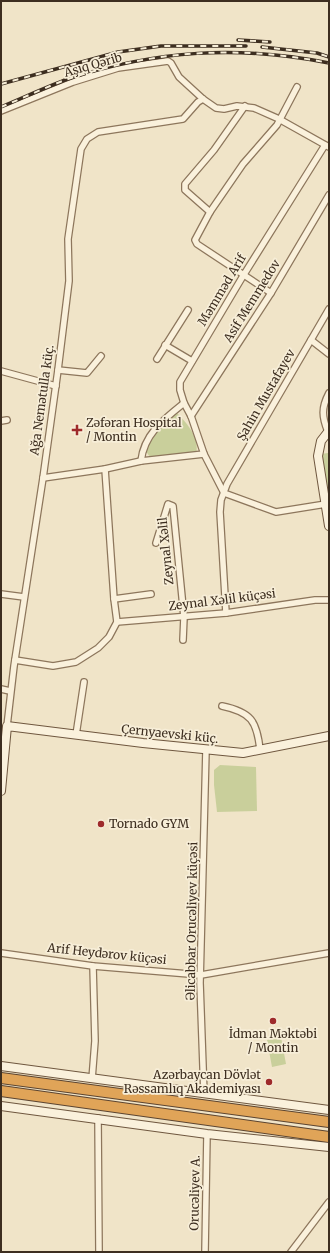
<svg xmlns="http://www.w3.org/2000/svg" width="330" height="1253" font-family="Merriweather,serif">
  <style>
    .green { fill: #c9cf9b }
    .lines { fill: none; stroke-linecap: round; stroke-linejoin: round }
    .street-casing { stroke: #8d765c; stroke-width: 8 }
    .secondary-casing { stroke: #6f573f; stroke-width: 10 }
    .highway-casing { stroke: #5b4430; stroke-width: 12 }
    .street { stroke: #faf1dc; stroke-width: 5.5 }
    .secondary { stroke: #faf1dc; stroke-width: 8 }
    .highway { stroke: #e0a458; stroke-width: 10 }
    .rail-casing { stroke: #3d2e20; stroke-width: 3.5 }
    .rail { stroke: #f7eed8; stroke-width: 2; stroke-dasharray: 6; stroke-linecap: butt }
    .poi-dot { fill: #9e2a2b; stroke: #f7eed8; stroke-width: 1.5 }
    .labels { text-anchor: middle; stroke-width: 3.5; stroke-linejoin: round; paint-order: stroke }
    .street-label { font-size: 12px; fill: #3d2e20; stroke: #f7eed8 }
    .poi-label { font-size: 12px; fill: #3d2e20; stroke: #f7eed8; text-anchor: start }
  </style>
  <rect width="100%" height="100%" fill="#f0e4c8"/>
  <g class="green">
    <path d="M177 413C187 423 200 438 196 454L150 457 145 450 164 422Z"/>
    <path d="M328 453 329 502 321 454Z"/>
    <path d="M220 765 256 767 257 811 217 812 214 785V770Z"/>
    <path d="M281 1037 286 1064 272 1067 267 1040Z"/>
  </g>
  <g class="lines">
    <g class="street-casing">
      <g id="street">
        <path d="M1 111 73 82 118 68 168 61 171 63 179 77 203 99 216 108 224 109 237 106 254 108 279 119 329 147"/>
        <path d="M210 212 185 190V184L214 150 245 106"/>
        <path d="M271 293 197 244 195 240 210 212 243 164 277 125 297 87"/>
        <path d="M311 340 329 354"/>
        <path d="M165 345 192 361"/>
        <path d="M157 359 188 310"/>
        <path d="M58 370 87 373 101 356"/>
        <path d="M1 371 56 386"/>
        <path d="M191 416 271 293 329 195"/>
        <path d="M1 421 7 420"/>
        <path d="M328 432C322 417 321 408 329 393"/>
        <path d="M141 461C144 434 164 419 184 403"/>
        <path d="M43 478 105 469 141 461 204 454"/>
        <path d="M224 493 204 454 191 416 184 403 180 390V382L243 276 325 145"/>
        <path d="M224 493 276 512 326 504"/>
        <path d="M156 543 168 504 173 506 184 617 183 640"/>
        <path d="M1 594 24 597"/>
        <path d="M114 599 151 594"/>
        <path d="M226 613 220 512 221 500 227 484 329 309"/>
        <path d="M117 622 226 613 315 600H329"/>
        <path d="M15 660 53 666 76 662 98 648 109 637 117 622 114 599 105 469"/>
        <path d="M1 689 10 691"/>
        <path d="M222 706C251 712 257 721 260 750"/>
        <path d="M7 726 14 666 43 478 58 370 69 281 68 239 81 149 87 139 98 132 183 119 198 102 203 99"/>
        <path d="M76 735 84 682"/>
        <path d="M1 953 93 966 201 975 329 953"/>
        <path d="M92 1079 95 1041 93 966"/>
        <path d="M204 1094 200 983 206 750"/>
        <path d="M98 1118 99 1252"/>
        <path d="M205 1252 207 1134"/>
        <path d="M291 1252 329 1202"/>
      </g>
    </g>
    <g class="secondary-casing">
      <g id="secondary">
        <path d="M328 432 321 441 318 456 329 526"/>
        <path d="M1 791 7 726 143 743 243 753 329 736"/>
        <path d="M1 1066 329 1110"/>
        <path d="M1 1106 207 1134 329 1147"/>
      </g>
    </g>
    <g class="highway-casing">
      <g id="highway">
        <path d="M1 1078 329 1122"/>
        <path d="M1 1091 329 1137"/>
      </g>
    </g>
    <use href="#street" class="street"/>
    <use href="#secondary" class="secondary"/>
    <use href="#highway" class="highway"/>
    <g class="rail-casing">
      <g id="rail">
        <path d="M238 40 270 42"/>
        <path d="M262 47 317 53 329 57"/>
        <path d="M1 84 118 52 161 46H246"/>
        <path d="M1 107C23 98 46 87 68 79 156 50 238 45 329 63"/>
      </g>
    </g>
    <use href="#rail" class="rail"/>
  </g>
  <g class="poi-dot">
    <path d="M75 424h4v4h4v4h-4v4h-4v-4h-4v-4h4z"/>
    <circle cx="101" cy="824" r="4"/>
    <circle cx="273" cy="1021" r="4"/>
    <circle cx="269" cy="1082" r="4"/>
  </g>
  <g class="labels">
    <g class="street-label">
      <text transform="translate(93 65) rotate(-16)" y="4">Aşıq Qərib</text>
      <text transform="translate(222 290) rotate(-59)" y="4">Məmməd Arif</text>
      <text transform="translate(252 301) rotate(-58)" y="4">Asif Memmedov</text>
      <text transform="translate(266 395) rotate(-60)" y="4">Şahin Mustafayev</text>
      <text transform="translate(42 400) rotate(-82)" y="4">Ağa Nemətulla küç.</text>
      <text transform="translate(166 551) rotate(-96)" y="4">Zeynal Xəlil</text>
      <text transform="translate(222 600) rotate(-7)" y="4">Zeynal Xəlil küçəsi</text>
      <text transform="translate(170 734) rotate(6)" y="4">Çernyaevski küç.</text>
      <text transform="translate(192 921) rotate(-89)" y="4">Əlicabbar Orucəliyev küçəsi</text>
      <text transform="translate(107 954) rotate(6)" y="4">Arif Heydərov küçəsi</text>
      <text transform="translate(195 1193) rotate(-89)" y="4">Orucəliyev A.</text>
    </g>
    <g class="poi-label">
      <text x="86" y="427">Zəfəran Hospital<tspan x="86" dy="14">/ Montin</tspan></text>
      <text x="109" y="828">Tornado GYM</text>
      <text x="273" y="1038" text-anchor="middle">İdman Məktəbi<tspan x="273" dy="14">/ Montin</tspan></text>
      <text x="261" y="1079" text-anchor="end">Azərbaycan Dövlət<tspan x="261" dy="14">Rəssamlıq Akademiyası</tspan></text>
    </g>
  </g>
  <rect width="330" height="1253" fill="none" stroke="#3d2e20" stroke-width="4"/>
</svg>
